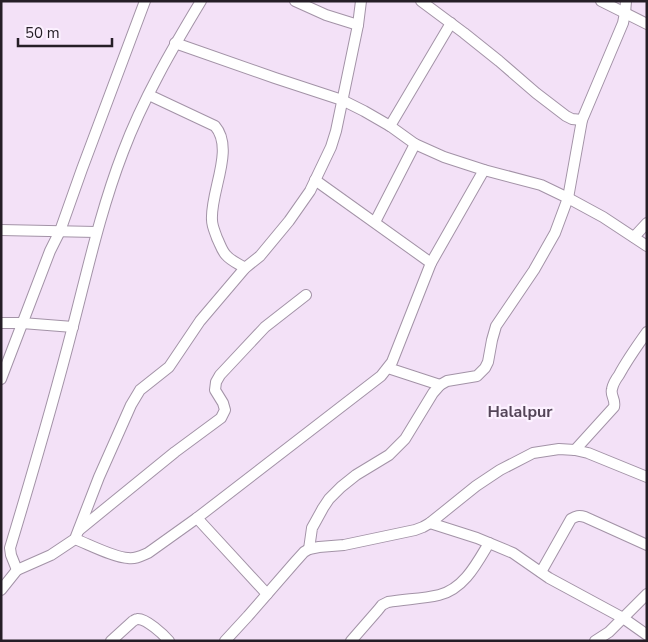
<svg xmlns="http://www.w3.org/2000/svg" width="648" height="642" font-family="'Nunito Sans',sans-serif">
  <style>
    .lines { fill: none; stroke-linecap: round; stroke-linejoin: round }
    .minor-casing { stroke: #a393a7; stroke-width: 12 }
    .minor { stroke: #fff; stroke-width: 10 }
    .labels { text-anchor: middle; stroke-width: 4.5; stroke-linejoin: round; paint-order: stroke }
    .quarter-label { font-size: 16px; font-weight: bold; fill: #544558; stroke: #fcf1ff }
  </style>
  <rect width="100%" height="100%" fill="#f3e1f7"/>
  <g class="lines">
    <g class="minor-casing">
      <g id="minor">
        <path d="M295 1 326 15 358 25"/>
        <path d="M421 1 464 33 499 61 536 93 566 116 572 119 582 120"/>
        <path d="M601 1 647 24"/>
        <path d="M175 43 275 78 342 100 364 111 390 126 415 144 444 157 484 170 541 185 568 198 603 217 647 246"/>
        <path d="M149 95 215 126C235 149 210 192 212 220 212 226 215 232 217 238 220 244 222 251 226 255 231 261 239 264 245 268"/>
        <path d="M390 126 451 23"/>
        <path d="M315 180 431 263"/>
        <path d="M375 222 415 144"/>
        <path d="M1 230 96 232"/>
        <path d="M634 237 647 223"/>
        <path d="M1 323H22L73 327"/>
        <path d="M388 368 440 385"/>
        <path d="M1 379 50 251 60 231 82 169 145 1"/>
        <path d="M575 450 614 407C616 399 610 396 612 389 613 384 616 379 619 375 627 360 637 346 647 332"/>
        <path d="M197 518 267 594"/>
        <path d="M430 523 477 538 513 553 549 578 623 618 647 635"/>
        <path d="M79 530 175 452 221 418 225 410 223 403 215 390 216 382 220 375 265 327 306 295"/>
        <path d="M75 539C88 544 115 558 128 558 136 559 141 556 148 553L197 518 381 376 392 362 431 263 484 170"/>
        <path d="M309 549 312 528 323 508 329 499 341 487 356 475 389 455 405 439 433 393 440 385 447 381 477 376 485 368 488 362 492 340 496 326 534 270 555 233 568 198 582 120 623 23 625 13 626 1"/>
        <path d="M17 570 11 555 10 548C32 475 54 400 73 326 88 268 101 209 123 152 143 99 172 49 201 1"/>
        <path d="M541 572 571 519C576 516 579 515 585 517L647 545"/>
        <path d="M1 590 17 570 51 555 75 539 99 477 131 405 140 390 169 367 200 321 245 268 260 256 289 221 310 191 331 147 336 131 358 25 361 1"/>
        <path d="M111 641 133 621C135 620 136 619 137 619 146 618 164 635 169 641"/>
        <path d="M225 641 248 616 295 562 304 552 309 549 319 547 344 545 415 530 423 527 430 523 476 486 500 470 533 453 559 449 575 450 588 453 647 477"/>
        <path d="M351 641 378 610 382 605 388 602C405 599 422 599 439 595 464 589 477 563 489 543"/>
        <path d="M595 641 609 632 647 594"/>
      </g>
    </g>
    <use href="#minor" class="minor"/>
  </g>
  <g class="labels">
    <g class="quarter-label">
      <text x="520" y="417">Halalpur</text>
    </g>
  </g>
  <rect width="648" height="642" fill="none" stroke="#251e26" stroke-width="5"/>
  <path d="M18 38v8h94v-8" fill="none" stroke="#251e26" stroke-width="2.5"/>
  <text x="25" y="38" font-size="15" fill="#251e26" stroke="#fcf1ff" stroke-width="4" paint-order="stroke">50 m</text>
</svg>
